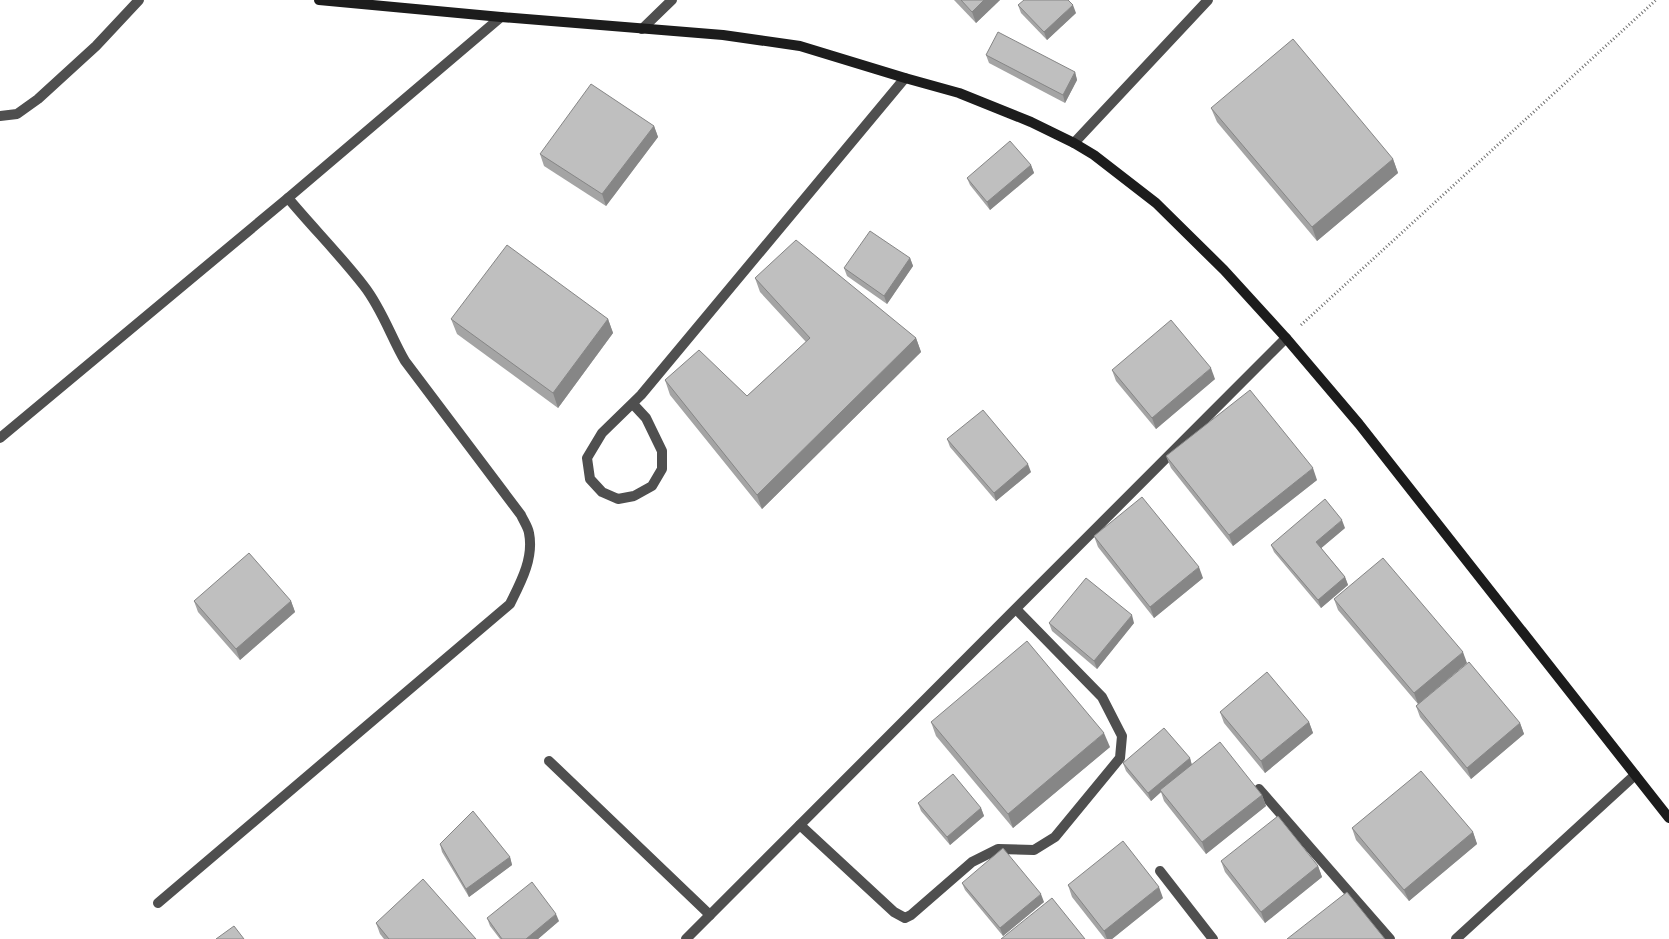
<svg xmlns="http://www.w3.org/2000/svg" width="1669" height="939" font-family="'Varela Round',sans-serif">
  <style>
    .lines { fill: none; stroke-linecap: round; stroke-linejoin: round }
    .path { stroke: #717171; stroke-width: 3; stroke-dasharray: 1 2.5; stroke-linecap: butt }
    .minor { stroke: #4f4f4f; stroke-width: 10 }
    .secondary { stroke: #1c1c1c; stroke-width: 10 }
    .wall { fill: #a4a4a4 }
    .shaded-wall { fill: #868686 }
    .building { fill: #bfbfbf; stroke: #868686 }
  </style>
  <rect width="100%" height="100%" fill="#fff"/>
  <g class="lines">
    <path class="path" d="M1301 325 1656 0"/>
    <g class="minor">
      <path d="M642 29 672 0"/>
      <path d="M0 116 17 114 38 99 96 46 139 0"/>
      <path d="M1074 143 1208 0"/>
      <path d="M633 404 646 418 662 451V469L652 486 634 496 618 499 602 492 590 479 587 458 602 433 641 395 905 78"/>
      <path d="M0 438 288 198 501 17"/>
      <path d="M549 761 710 915"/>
      <path d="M1259 789 1390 939"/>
      <path d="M800 825 894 912 905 918 911 915 972 862 998 849 1034 850 1055 837 1120 758 1122 736 1102 697 1016 609"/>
      <path d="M1160 871 1213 939"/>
      <path d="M158 903 510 604C521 582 534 558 529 533 528 527 523 520 521 515L405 361C391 337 382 309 364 286 341 256 313 228 288 198"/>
      <path d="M686 939 1286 338"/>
      <path d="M1456 939 1635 775"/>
    </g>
    <path class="secondary" d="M319 0 501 17 723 35 800 46 905 78 959 93 1031 122 1074 143 1094 155 1156 203 1224 270 1286 338 1359 424 1669 818"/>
  </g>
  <g class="wall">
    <path d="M954 0H1000L976 23Z"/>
    <path d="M1018 5 1076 13 1047 40 1021 13Z"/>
    <path d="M986 55 1075 72 1077 80 1065 103 989 63Z"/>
    <path d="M1211 108 1393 159 1398 173 1317 241 1217 122Z"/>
    <path d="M654 126 658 137 606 206 544 166 540 154Z"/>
    <path d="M1031 165 1034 173 990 210 970 185 967 178Z"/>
    <path d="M910 258 913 266 887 304 847 276 844 268Z"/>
    <path d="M755 278 916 338 921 352 762 509 670 395 665 380 747 396 806 342 760 292Z"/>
    <path d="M451 319H608L613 333 558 408 457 334Z"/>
    <path d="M1112 370 1215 379 1156 429 1116 381Z"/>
    <path d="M947 439 1031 472 996 501 950 447Z"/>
    <path d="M1166 456 1317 480 1233 546 1171 468Z"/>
    <path d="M1345 528 1321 548 1345 577 1348 585 1321 608 1274 552 1271 545Z"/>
    <path d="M1094 536 1203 578 1154 618 1098 547Z"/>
    <path d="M1334 599 1467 663 1419 704 1520 723 1524 734 1471 779 1420 717 1416 706 1418 704 1338 610Z"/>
    <path d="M194 601H291L295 612 240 660 198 612Z"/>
    <path d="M1049 623H1134L1097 669 1052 631Z"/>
    <path d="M1220 712 1309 722 1313 733 1265 773 1224 723Z"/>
    <path d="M931 722 1110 747 1013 828 936 736Z"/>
    <path d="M1190 758 1192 765 1262 795 1266 806 1206 854 1164 801 1161 792 1151 801 1126 771 1123 763Z"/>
    <path d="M918 803 981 808 984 816 950 845 921 811Z"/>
    <path d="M1352 828 1473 832 1477 844 1409 901 1356 840Z"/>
    <path d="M440 844 510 857 512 865 469 897 442 852Z"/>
    <path d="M1221 861 1318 866 1322 877 1265 923 1225 872Z"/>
    <path d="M962 883 1044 902 1003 936 965 890Z"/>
    <path d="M1068 885 1163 898 1112 939H1105L1072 897Z"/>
    <path d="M487 918 559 921 538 939H500L490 926Z"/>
    <path d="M376 923 476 939H384L380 934Z"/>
  </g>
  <g class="shaded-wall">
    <path d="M984 0H1000L976 23 972 12Z"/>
    <path d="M1073 5 1076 13 1047 40 1044 32Z"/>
    <path d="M1075 72 1077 80 1065 103 1063 95Z"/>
    <path d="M654 126 658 137 606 206 602 194Z"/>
    <path d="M1393 159 1398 173 1317 241 1312 227Z"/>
    <path d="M1031 165 1034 173 990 210 987 202Z"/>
    <path d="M910 258 913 266 887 304 884 296Z"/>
    <path d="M608 319 613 333 558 408 553 393Z"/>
    <path d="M916 338 921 352 762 509 757 495Z"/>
    <path d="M1211 368 1215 379 1156 429 1152 418Z"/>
    <path d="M1028 464 1031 472 996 501 994 493Z"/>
    <path d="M1313 468 1317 480 1233 546 1229 535Z"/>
    <path d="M1342 520 1345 528 1319 550 1316 542Z"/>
    <path d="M1199 567 1203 578 1154 618 1150 607Z"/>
    <path d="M1345 577 1348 585 1321 608 1318 600Z"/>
    <path d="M291 601 295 612 240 660 236 649Z"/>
    <path d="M1132 615 1134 623 1097 669 1094 661Z"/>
    <path d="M1463 652 1467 663 1418 704 1414 693Z"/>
    <path d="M1309 722 1313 733 1265 773 1261 761Z"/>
    <path d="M1520 723 1524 734 1471 779 1467 768Z"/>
    <path d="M1104 733 1110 747 1013 828 1008 814Z"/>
    <path d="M1190 758 1192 766 1160 790 1161 792 1151 801 1148 793Z"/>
    <path d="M1262 795 1266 806 1206 854 1202 842Z"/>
    <path d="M981 808 984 816 950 845 947 837Z"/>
    <path d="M1473 832 1477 844 1409 901 1404 890Z"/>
    <path d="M510 857 512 865 469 897 466 889Z"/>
    <path d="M1318 866 1322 877 1265 923 1261 912Z"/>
    <path d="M1159 887 1163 898 1112 939H1107L1104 931Z"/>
    <path d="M1041 894 1044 902 1003 936 1000 928Z"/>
    <path d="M556 914 559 921 538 939H526Z"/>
  </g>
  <g class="building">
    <path d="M961 0H984L972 12Z"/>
    <path d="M1024 0H1068L1073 5 1044 32 1018 5Z"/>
    <path d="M998 32 1075 72 1063 95 986 55Z"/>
    <path d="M1293 39 1393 159 1312 227 1211 108Z"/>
    <path d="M591 84 654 126 602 194 540 154Z"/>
    <path d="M1010 141 1031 165 987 202 967 178Z"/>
    <path d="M870 231 910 258 884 296 844 268Z"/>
    <path d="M796 240 916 338 757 495 665 380 699 350 747 396 810 338 755 278Z"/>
    <path d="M507 245 608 319 553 393 451 319Z"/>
    <path d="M1171 320 1211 368 1152 418 1112 370Z"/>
    <path d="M1250 390 1313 468 1229 535 1166 456Z"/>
    <path d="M983 410 1028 464 994 493 947 439Z"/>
    <path d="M1142 497 1199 567 1150 607 1094 536Z"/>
    <path d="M1325 499 1342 520 1316 542 1345 577 1318 600 1271 545Z"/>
    <path d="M249 553 291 601 236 649 194 601Z"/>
    <path d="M1383 558 1463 652 1414 693 1334 599Z"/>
    <path d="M1086 578 1132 615 1094 661 1049 623Z"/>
    <path d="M1027 641 1104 733 1008 814 931 722Z"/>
    <path d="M1469 662 1520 723 1467 768 1416 706Z"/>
    <path d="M1267 672 1309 722 1261 761 1220 712Z"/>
    <path d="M1164 728 1190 758 1148 793 1123 763Z"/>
    <path d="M1220 742 1262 795 1202 842 1160 790Z"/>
    <path d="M1421 771 1473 832 1404 890 1352 828Z"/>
    <path d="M953 774 981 808 947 837 918 803Z"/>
    <path d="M473 811 510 857 466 889 440 844Z"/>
    <path d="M1278 816 1318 866 1261 912 1221 861Z"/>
    <path d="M1123 841 1159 887 1104 931 1068 885Z"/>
    <path d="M1003 848 1041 894 1000 928 962 883Z"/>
    <path d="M423 879 476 939H389L376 923Z"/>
    <path d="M532 882 556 914 526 939H502L487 918Z"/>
    <path d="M1347 892 1385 939H1287Z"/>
    <path d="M1052 898 1085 939H1001Z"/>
    <path d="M234 926 244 939H216Z"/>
  </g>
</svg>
